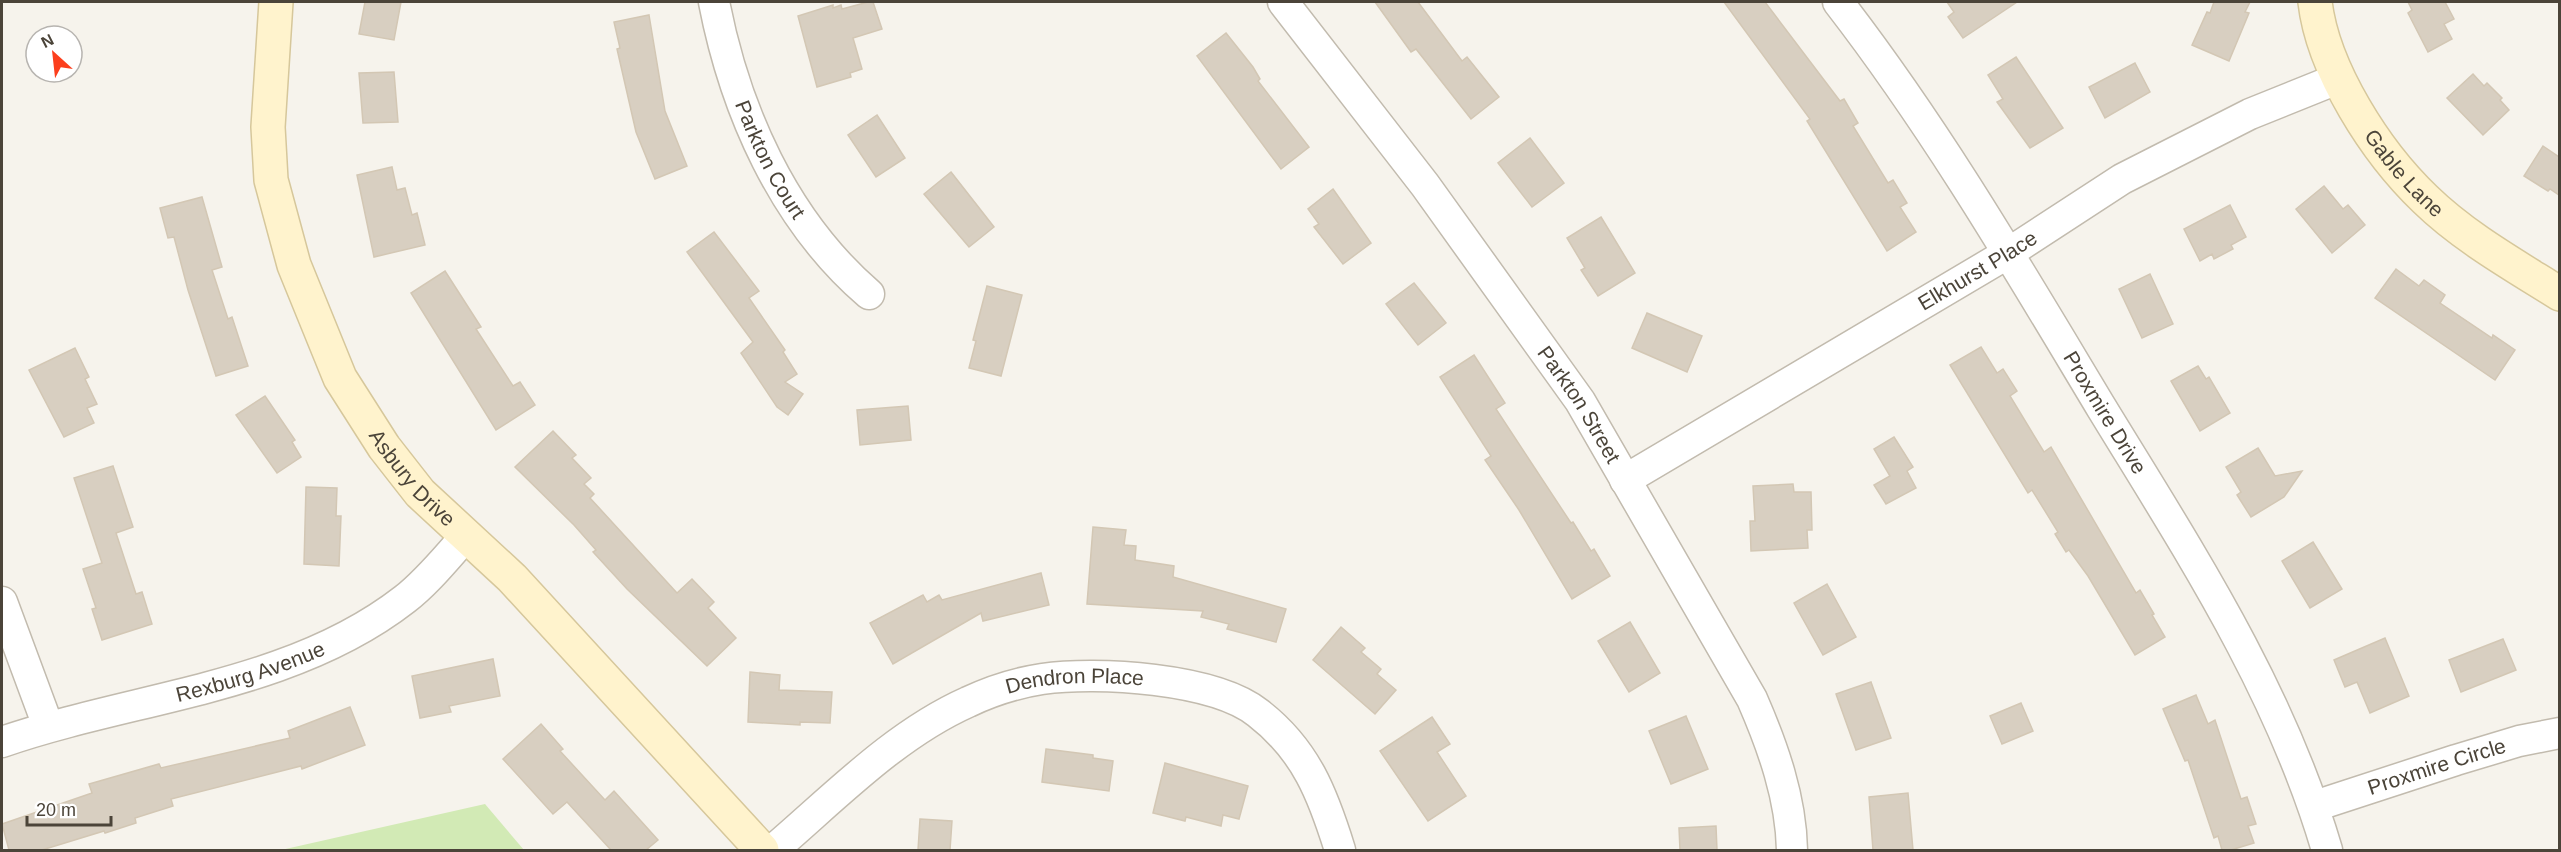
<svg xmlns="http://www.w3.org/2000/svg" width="2561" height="852" font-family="Arial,sans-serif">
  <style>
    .green { fill: #d2eab5 }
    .building { fill: #d8cfc1; stroke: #d3c7b4; stroke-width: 1.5 }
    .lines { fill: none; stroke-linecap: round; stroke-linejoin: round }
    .street-casing { stroke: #c2bbae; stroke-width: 33 }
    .secondary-casing { stroke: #d6c79b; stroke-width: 36 }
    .street { stroke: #fff; stroke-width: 30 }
    .secondary { stroke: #fff3cd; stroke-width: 33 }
    .labels { text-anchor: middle; stroke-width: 4.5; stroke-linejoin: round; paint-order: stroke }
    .street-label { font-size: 21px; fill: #4b4439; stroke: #fff }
  </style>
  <rect width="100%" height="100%" fill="#f6f3ec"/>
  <path class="green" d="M485 804 524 850H281Z"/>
  <g class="building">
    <path d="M365 2H401L394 40 359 34Z"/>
    <path d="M868 2H873L882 29 853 38 862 69 850 73 851 77 817 87 798 16 833 5V8L841 5 842 9Z"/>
    <path d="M1375 2H1418L1462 61 1467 57 1499 97 1471 119 1416 49 1411 52Z"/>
    <path d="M1724 2H1765L1840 101 1844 99 1858 123 1853 126 1888 183 1893 180 1907 203 1900 207 1916 232 1887 251 1807 121 1810 119Z"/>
    <path d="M1947 2H2017L1963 38 1948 17 1954 12Z"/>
    <path d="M2214 2H2250L2245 12 2249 13 2229 61 2192 45 2207 12 2210 13Z"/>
    <path d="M2408 2H2445L2454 19 2444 24 2452 39 2428 52 2408 13 2412 10Z"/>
    <path d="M649 15 665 111 687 166 655 179 636 132 617 49 620 48 614 22Z"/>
    <path d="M1226 33 1253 67 1260 79 1258 81 1309 147 1281 169 1197 56Z"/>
    <path d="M2016 57 2063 128 2030 148 1997 102 2003 99 1988 75Z"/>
    <path d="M2135 63 2150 92 2105 118 2089 87Z"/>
    <path d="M394 72 398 122 363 123 359 73Z"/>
    <path d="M2473 74 2484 86 2487 83 2502 98 2500 100 2509 110 2483 135 2447 98Z"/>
    <path d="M877 115 905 158 876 177 848 135Z"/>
    <path d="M1530 138 1564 183 1532 207 1498 163Z"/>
    <path d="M2543 146 2559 157V195L2550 189 2548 191 2524 176Z"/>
    <path d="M392 167 397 190 405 188 412 215 417 213 425 245 374 257 357 175Z"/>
    <path d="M951 172 994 227 969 247 924 194Z"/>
    <path d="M2324 186 2343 209 2348 205 2365 225 2332 253 2296 209Z"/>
    <path d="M1333 189 1371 243 1343 264 1314 227 1319 224 1308 209Z"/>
    <path d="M202 197 222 267 212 270 228 319 232 317 248 366 216 376 188 290 174 237 168 238 160 208Z"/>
    <path d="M2230 205 2246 237 2231 245 2233 249 2214 259 2212 254 2200 261 2184 229Z"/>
    <path d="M1601 217 1635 273 1598 296 1581 270 1585 268 1567 238Z"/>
    <path d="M714 232 759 291 749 298 785 350 783 352 797 374 785 382 803 394 788 415 777 407 741 353 753 342 687 252Z"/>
    <path d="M2396 269 2419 286 2424 280 2445 295 2440 303 2492 338 2493 335 2515 350 2495 380 2375 298Z"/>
    <path d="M445 271 481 327 476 329 513 386 520 382 535 405 496 430 411 293Z"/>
    <path d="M2150 274 2173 324 2142 338 2119 289Z"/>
    <path d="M1414 283 1446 323 1418 345 1386 304Z"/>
    <path d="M987 286 1022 295 1001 376 969 368 976 341 973 340Z"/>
    <path d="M1647 313 1702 336 1687 372 1632 348Z"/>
    <path d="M1981 347 1997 373 2003 369 2017 391 2010 396 2044 452 2051 447 2136 593 2140 590 2154 614 2152 615 2165 637 2135 655 2088 576 2069 550 2066 552 2055 534 2058 532 2032 490 2028 493 1950 365Z"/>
    <path d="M75 348 89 377 85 379 97 404 87 408 94 423 64 437 29 370Z"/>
    <path d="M1474 355 1505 403 1496 409 1571 523 1573 522 1591 551 1594 549 1610 576 1572 599 1519 510 1485 460 1491 456 1440 377Z"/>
    <path d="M2198 366 2206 379 2209 377 2230 413 2200 431 2171 381Z"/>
    <path d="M265 396 295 440 292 442 301 457 277 473 236 415Z"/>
    <path d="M908 406 911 440 860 445 857 410Z"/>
    <path d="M553 431 576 455 572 458 591 478 584 484 594 494 590 498 677 593 692 579 714 602 708 608 736 638 707 666 627 589 593 552 596 550 574 525 515 467Z"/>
    <path d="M1894 437 1913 467 1907 471 1916 488 1886 504 1874 485 1890 476 1874 449Z"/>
    <path d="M2258 448 2275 476 2302 471 2284 497 2251 517 2237 495 2241 492 2226 467Z"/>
    <path d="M113 466 133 527 116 533 136 594 142 592 152 624 102 640 92 609 96 608 83 569 102 563 74 478Z"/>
    <path d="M1793 484 1794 492H1811L1812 530H1807L1808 548 1751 551 1750 521H1755L1753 486Z"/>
    <path d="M306 487 337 488 336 516H341L339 566 304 564Z"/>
    <path d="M1093 527 1126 530 1124 545 1136 546 1135 560 1174 566 1173 577 1286 609 1276 642 1227 629 1229 624 1201 617 1203 611 1087 604Z"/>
    <path d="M2313 542 2342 589 2310 608 2282 561Z"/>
    <path d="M1041 573 1049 605 983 621 981 613 893 664 870 623 923 595 927 602 939 595 942 600Z"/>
    <path d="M1827 584 1856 637 1823 655 1794 603Z"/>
    <path d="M1630 622 1660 673 1629 692 1598 641Z"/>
    <path d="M1341 627 1365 648 1361 652 1381 669 1377 674 1396 690 1375 714 1313 660Z"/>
    <path d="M2385 638 2409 696 2370 713 2357 682 2345 687 2334 660Z"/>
    <path d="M2503 639 2516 670 2461 692 2449 660Z"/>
    <path d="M493 659 500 696 449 706 451 712 420 718 412 676Z"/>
    <path d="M750 672 780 675 779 690 832 692 830 723 800 722V725L748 722Z"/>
    <path d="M1871 682 1891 738 1856 750 1836 694Z"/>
    <path d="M2196 695 2208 724 2215 720 2241 799 2247 797 2256 824 2248 826 2254 843 2231 850H2222L2218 836 2214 838 2188 760 2185 761 2163 709Z"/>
    <path d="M2021 703 2033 731 2002 744 1990 716Z"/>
    <path d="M350 707 365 745 302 769 301 766 171 799 173 806 135 818 136 823 105 833 104 831 42 850H9L2 824 92 793 89 784 159 764 161 768 290 738 288 731Z"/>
    <path d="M1686 716 1708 769 1671 784 1649 731Z"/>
    <path d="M1432 717 1450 744 1437 752 1466 796 1428 821 1380 751Z"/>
    <path d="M541 724 563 749 560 751 605 800 614 791 658 840 646 850H611L567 802 553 814 503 759Z"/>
    <path d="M1046 749 1093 755V758L1113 761 1109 791 1042 782Z"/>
    <path d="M1165 763 1248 786 1239 819 1223 815 1221 826 1186 817 1185 821 1153 813Z"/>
    <path d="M1908 793 1913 850H1873L1869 797Z"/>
    <path d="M920 819 952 821 950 850H918Z"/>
    <path d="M1716 826 1717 850H1680L1679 828Z"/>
  </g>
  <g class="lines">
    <g class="street-casing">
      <g id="street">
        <path id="s1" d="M714 2C735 110 783 220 869 294"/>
        <path id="s2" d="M1283 2 1425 185 1580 401 1752 699C1773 747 1791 798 1792 850"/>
        <path id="s3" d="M1838 2C1937 130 2018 269 2101 407 2189 551 2279 687 2327 850"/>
        <path id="s4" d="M1625 480 2010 252 2122 179 2250 114 2337 79"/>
        <path d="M2 602 48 726"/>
        <path id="s5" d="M2 742C135 696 291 688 405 599 428 581 446 558 465 537"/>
        <path id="s6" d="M2315 806 2456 760 2519 741 2560 733"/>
        <path id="s7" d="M773 850C834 798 894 735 968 702 991 691 1016 683 1042 679 1097 671 1214 678 1258 713 1306 750 1323 795 1340 850"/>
      </g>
    </g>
    <g class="secondary-casing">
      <g id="secondary">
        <path id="s8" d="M276 2 268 127 271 180 294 265 340 378 384 447 420 493 512 578 762 850"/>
        <path id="s9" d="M2315 2C2323 70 2376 152 2425 199 2464 237 2514 265 2560 294"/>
      </g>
    </g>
    <use href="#street" class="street"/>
    <use href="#secondary" class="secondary"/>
  </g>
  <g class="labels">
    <g class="street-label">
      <text dy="7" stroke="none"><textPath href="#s1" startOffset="168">Parkton Court</textPath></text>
      <text dy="7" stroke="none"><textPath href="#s9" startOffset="196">Gable Lane</textPath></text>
      <text dy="7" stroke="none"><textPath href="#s4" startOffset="410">Elkhurst Place</textPath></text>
      <text dy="7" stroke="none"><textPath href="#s2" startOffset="500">Parkton Street</textPath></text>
      <text dy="7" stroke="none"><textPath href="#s3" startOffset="490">Proxmire Drive</textPath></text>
      <text dy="7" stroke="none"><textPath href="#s8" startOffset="512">Asbury Drive</textPath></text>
      <text dy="7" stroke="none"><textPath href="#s5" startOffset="258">Rexburg Avenue</textPath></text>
      <text dy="7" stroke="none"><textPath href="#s7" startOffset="356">Dendron Place</textPath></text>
      <text dy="7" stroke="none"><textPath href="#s6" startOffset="128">Proxmire Circle</textPath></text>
    </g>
  </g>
  <rect width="2561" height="852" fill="none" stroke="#4b4439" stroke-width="6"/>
  <g transform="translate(54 54) rotate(333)"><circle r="28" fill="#ffffff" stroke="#b7b4b0" stroke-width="1.5"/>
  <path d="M0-4.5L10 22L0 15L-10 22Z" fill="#fc3f1d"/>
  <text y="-9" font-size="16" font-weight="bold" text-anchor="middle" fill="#4b4439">N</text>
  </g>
  <path d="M27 816v9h84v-9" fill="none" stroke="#4b4439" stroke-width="3"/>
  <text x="36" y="816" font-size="18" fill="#4b4439" stroke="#ffffff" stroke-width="4.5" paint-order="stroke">20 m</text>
</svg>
